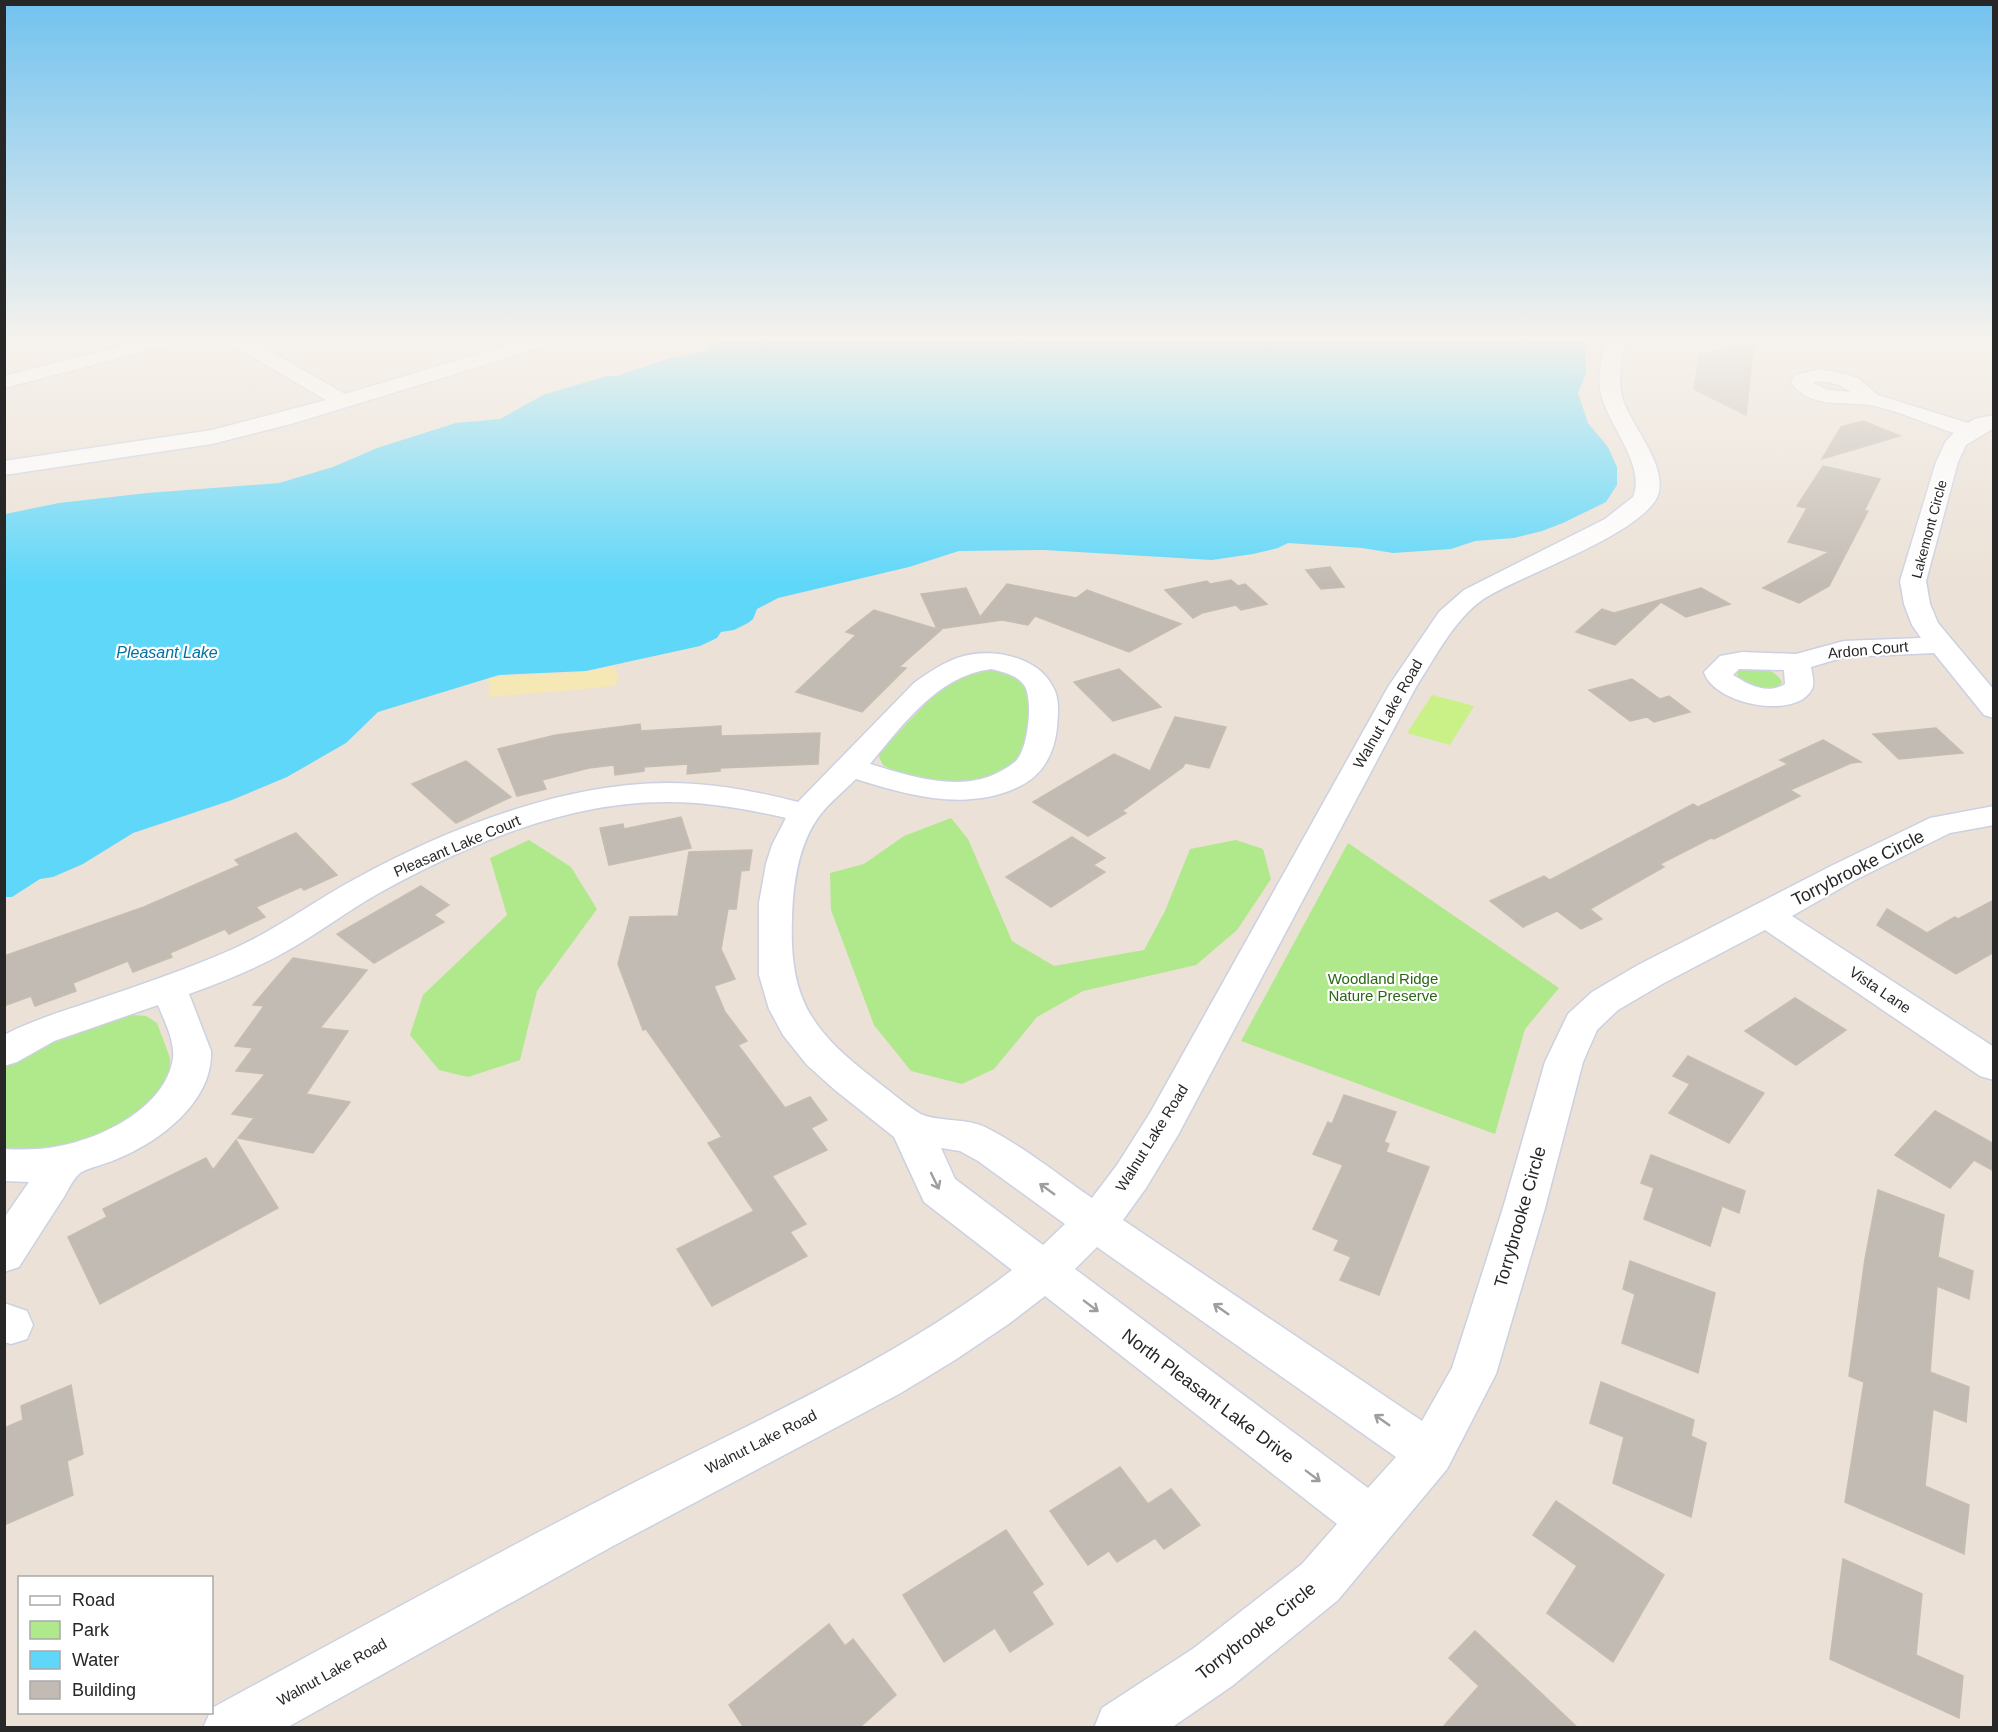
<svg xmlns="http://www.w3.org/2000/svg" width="1998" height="1732" font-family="Helvetica,sans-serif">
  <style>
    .green { fill: #b0e88c }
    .sand { fill: #f5e8b5 }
    .pitch { fill: #c9f187 }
    .water { fill: #5ed7f9 }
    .building { fill: #c2bbb3; stroke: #c6bdb0; stroke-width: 1.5 }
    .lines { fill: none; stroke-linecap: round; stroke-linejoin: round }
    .minor-casing { stroke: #cbd1e2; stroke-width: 3 }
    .minor { fill: #fff; fill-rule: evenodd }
    .oneway { stroke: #9e9e9e }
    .labels { text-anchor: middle; stroke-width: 4.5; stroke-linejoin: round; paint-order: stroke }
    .far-street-label { font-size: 14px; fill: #272727; stroke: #fff }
    .street-label { font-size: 15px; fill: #272727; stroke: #fff }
    .park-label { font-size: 15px; fill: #286812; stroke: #fff }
    .water-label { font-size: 16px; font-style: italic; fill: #0171a0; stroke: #fff }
    .near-street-label { font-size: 18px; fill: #272727; stroke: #fff }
  </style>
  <rect width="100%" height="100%" fill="#ebe1d6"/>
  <g class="green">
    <path d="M1745 667C1759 668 1775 668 1782 682 1771 698 1750 685 1738 678L1737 672Z"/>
    <path d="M976 669 1011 672 1033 693C1032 708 1032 745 1023 757 1020 762 1013 765 1008 768 972 791 920 785 883 765L879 757 881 751 945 683Z"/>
    <path d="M951 818 968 839 1012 941 1054 966 1144 950 1165 911 1190 849 1236 840 1263 849 1271 879 1237 930 1196 965 1083 991 1037 1017 994 1069 962 1084 911 1071 874 1025 831 910 830 873 864 864 904 836Z"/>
    <path d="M529 840 571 867 597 909 537 991 520 1060 468 1077 439 1070 410 1035 423 995 507 915 490 858Z"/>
    <path d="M1348 843 1559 988 1525 1029 1495 1134 1241 1041Z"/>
    <path d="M132 1015 146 1016 157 1023 170 1058 169 1082 148 1109 87 1148 5 1154V1066C38 1041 91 1024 132 1015Z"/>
  </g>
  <path class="sand" d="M614 666 619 679 615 685 607 687 490 697 488 678C529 672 576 677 614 666Z"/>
  <path class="pitch" d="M1432 695 1474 706 1450 745 1407 733Z"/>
  <path class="water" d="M718 341H1590L1585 358 1586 373 1578 393 1588 423 1608 447 1617 467V485L1606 502 1563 523 1542 531 1514 538 1475 541 1451 549 1393 553 1362 548 1288 543 1278 548 1253 554 1212 560 1044 550 959 551 909 567 778 598 757 609 753 619 748 623 734 630 721 632 717 638 700 646 586 671 499 675 378 712 346 743 287 777 232 800 133 833 83 864 53 877 40 879 12 897H5V514L59 503 147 493 279 483 333 467 377 448 456 423 500 419 543 395 607 376H617L674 357 704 352Z"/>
  <g class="building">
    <path d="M1749 341H1754L1746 415 1694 389 1699 356Z"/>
    <path d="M1863 421 1900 436 1822 459 1841 427Z"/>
    <path d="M1823 466 1880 479 1864 511H1868L1829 586 1799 603 1763 588 1829 552 1788 542 1807 508 1797 506Z"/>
    <path d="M1330 567 1344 587 1321 589 1306 570Z"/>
    <path d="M1231 580 1238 586 1245 584 1267 604 1241 610 1236 605 1202 613 1193 618 1165 590 1207 581 1210 584Z"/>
    <path d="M1007 584 1076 598 1087 590 1181 624 1129 652 1035 616 1028 625 1002 620 938 629 941 630 899 667 906 668 862 712 796 692 856 635 846 632 874 610 937 629 921 594 966 588 980 617Z"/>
    <path d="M1701 588 1730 604 1686 617 1661 602 1615 645 1576 632 1602 609 1614 613Z"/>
    <path d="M1119 669 1161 707 1113 721 1074 682Z"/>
    <path d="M1632 679 1660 699 1669 696 1690 712 1654 722 1647 717 1630 721 1589 690Z"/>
    <path d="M1175 717 1226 727 1209 768 1185 763 1183 767 1122 811 1126 813 1088 836 1033 802 1114 754 1150 771Z"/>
    <path d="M640 724 641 731 721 726V736L820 733 818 764 720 768V771L687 774 688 764 644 767V771L615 775 614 765 589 768 542 780 546 789 517 796 498 749 556 735Z"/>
    <path d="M1936 728 1963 753 1899 759 1873 734Z"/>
    <path d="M1823 740 1861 762 1851 763 1790 790 1800 796 1714 839 1711 838 1660 864 1664 867 1590 909 1602 919 1581 929 1557 911 1523 927 1490 901 1544 876 1550 880 1693 804 1698 807 1788 764 1780 760Z"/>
    <path d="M466 761 511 797 456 823 412 784Z"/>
    <path d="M681 817 691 848 609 865 600 828 623 824 624 829Z"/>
    <path d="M296 833 337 875 304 890 301 887 256 907 265 917 229 934 225 929 170 953 172 957 133 972 128 961 73 983 76 991 35 1006 31 996 4 1006V956L144 907 240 865 235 860Z"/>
    <path d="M1072 837 1105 858 1093 865 1105 872 1051 907 1006 877Z"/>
    <path d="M752 850 749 870 741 871 736 909H728L721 949 735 979 714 986 725 1012 747 1041 738 1045 785 1108 810 1097 827 1120 811 1128 827 1150 772 1176 806 1224 790 1232 807 1256 712 1306 677 1249 754 1211 708 1143 722 1137 646 1029 643 1030 618 964 630 917 678 916 689 852Z"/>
    <path d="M421 886 449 905 434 915 444 922 374 963 337 934Z"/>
    <path d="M1994 900V952L1956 974 1877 925 1887 909 1927 933 1955 917 1958 919Z"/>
    <path d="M293 958 367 970 320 1028 348 1031 306 1094 350 1102 313 1153 238 1138 254 1118 232 1114 265 1074 236 1071 253 1048 235 1046 264 1006 253 1005Z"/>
    <path d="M1795 998 1846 1030 1796 1065 1745 1031Z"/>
    <path d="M1688 1056 1764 1093 1729 1143 1669 1113 1690 1084 1673 1076Z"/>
    <path d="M1344 1095 1396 1112 1384 1142 1389 1144 1386 1152 1429 1167 1379 1295 1340 1280 1351 1257 1334 1250 1339 1240 1313 1229 1343 1165 1313 1154 1328 1122 1332 1124Z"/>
    <path d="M1935 1111 1994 1144V1171L1974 1160 1950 1188 1895 1155Z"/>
    <path d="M236 1140 278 1208 100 1304 68 1237 107 1217 103 1209 206 1158 213 1170Z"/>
    <path d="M1651 1155 1745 1191 1739 1213 1722 1206 1710 1246 1644 1219 1654 1188 1641 1183Z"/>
    <path d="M1878 1190 1944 1215 1938 1257 1973 1271 1969 1299 1937 1286 1930 1372 1969 1387 1966 1422 1933 1409 1925 1486 1969 1505 1964 1554 1845 1502 1864 1382 1849 1376 1865 1259Z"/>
    <path d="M1630 1261 1715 1293 1698 1373 1622 1343 1635 1294 1623 1289Z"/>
    <path d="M1601 1382 1694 1420 1691 1436 1706 1443 1691 1517 1613 1483 1624 1437 1590 1423Z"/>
    <path d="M71 1385 83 1454 67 1461 73 1495 4 1525V1428L23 1420 21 1406Z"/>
    <path d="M1120 1467 1148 1504 1171 1489 1200 1525 1164 1549 1155 1538 1117 1562 1109 1551 1088 1565 1050 1511Z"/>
    <path d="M1556 1501 1664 1575 1613 1662 1547 1613 1577 1566 1533 1535Z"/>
    <path d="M1006 1530 1043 1584 1032 1592 1053 1624 1010 1652 995 1628 944 1662 903 1595Z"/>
    <path d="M1843 1559 1922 1594 1916 1655 1963 1676 1959 1718 1830 1659Z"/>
    <path d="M829 1624 845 1646 853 1639 896 1695 859 1728H744L729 1705Z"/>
    <path d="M1475 1631 1578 1728H1442L1479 1686 1449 1658Z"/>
  </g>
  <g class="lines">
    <g class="minor-casing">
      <g id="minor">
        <path d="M140 341H173L171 345 4 388V376Z"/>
        <path d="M230 341H253L345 394 522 341H552L550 345 291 424 212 444 4 475V461L212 430 326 400 232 345Z"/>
        <path d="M1606 341H1626C1621 360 1617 380 1623 400 1632 427 1665 462 1659 492 1650 532 1517 576 1482 600 1453 621 1435 658 1416 687L1178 1135 1146 1188 1123 1220 1422 1421 1452 1368 1503 1208 1545 1062 1568 1014 1592 992 1638 965 1831 866 1930 818 1994 806V825L1950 833 1855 880 1792 916 1994 1047V1080L1980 1076 1765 930 1664 983 1618 1010 1597 1030 1583 1062 1545 1208 1496 1374 1447 1469 1338 1600 1232 1686 1171 1728H1094L1102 1708 1194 1648 1302 1564 1337 1524 1045 1296 1010 1323 955 1360 899 1394 613 1546 286 1728H203L212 1708C354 1631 496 1553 641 1479 768 1415 899 1357 1012 1270L924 1202 894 1137 835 1090 807 1065 783 1035 769 1009 759 975V903L766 864 772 845 786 818C747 809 708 802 669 802 568 801 468 844 381 892 348 910 318 934 285 952 255 969 222 982 189 994L211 1051C213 1102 159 1142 117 1159 109 1163 84 1169 79 1174 73 1179 68 1190 64 1197 49 1220 34 1243 19 1267L4 1272V1218L29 1182 4 1181V1149C23 1150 41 1150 59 1146 103 1138 166 1107 173 1058 175 1041 164 1020 158 1005L54 1041 17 1062 4 1066V1035C33 1020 63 1011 93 1001 140 985 188 969 233 949 276 930 314 901 355 879 446 829 563 783 668 783 712 783 755 791 798 802L914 683C928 673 941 664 957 658 989 647 1037 655 1053 687 1060 699 1058 714 1057 727 1055 750 1045 772 1024 784 972 813 909 796 856 779 844 791 830 802 820 815 798 844 793 884 792 919 789 1003 814 1033 879 1083 887 1089 915 1112 923 1115 942 1122 966 1118 985 1127 1023 1146 1057 1174 1092 1198L1117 1165 1150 1113 1388 687 1439 612 1464 590 1605 519 1633 497C1647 463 1604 422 1600 388 1598 372 1602 356 1606 341ZM991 669C1003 672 1017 675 1024 685 1034 699 1028 749 1016 761 1008 768 998 773 988 777 950 790 907 775 870 764 903 725 937 676 991 669ZM941 1148 960 1151 978 1161 1065 1224 1043 1245 955 1179ZM1097 1247 1396 1457 1368 1488 1075 1269Z"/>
        <path d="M1819 369 1849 375 1859 379 1878 395 1968 423 1974 419 1994 415V428L1966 445 1958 462 1926 581 1930 604 1938 623 1994 690V718L1984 715 1934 653 1845 657 1811 667C1812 673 1815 683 1812 689 1796 721 1713 704 1704 672L1720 656 1742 652 1796 654 1844 641 1921 638 1912 625 1904 604 1900 581 1936 462 1946 441 1954 433C1929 425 1895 409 1869 405 1841 401 1809 409 1791 382L1796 375ZM1819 381 1837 384 1851 392 1827 390 1813 383ZM1739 669 1784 670 1785 684C1767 695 1749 685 1733 675Z"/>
        <path d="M4 1303 27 1311 33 1325 27 1339 11 1344 4 1342Z"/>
      </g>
    </g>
    <use href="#minor" class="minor"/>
  </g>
  <defs><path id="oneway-shaft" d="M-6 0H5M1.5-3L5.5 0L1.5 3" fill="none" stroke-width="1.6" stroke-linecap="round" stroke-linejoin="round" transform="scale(1.5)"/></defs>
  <g class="oneway">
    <use href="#oneway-shaft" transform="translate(935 1181) rotate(64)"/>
    <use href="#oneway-shaft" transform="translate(1047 1189) rotate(-144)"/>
    <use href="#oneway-shaft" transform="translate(1091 1306) rotate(37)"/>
    <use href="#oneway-shaft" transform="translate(1221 1309) rotate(-145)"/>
    <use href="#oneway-shaft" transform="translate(1382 1420) rotate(-145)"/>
    <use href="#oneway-shaft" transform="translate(1313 1476) rotate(37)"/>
  </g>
  <linearGradient id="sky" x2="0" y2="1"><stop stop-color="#71c2ef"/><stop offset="0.58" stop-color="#f6f2ed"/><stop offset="1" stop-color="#f6f2ed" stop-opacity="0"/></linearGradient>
  <rect width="1998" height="584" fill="url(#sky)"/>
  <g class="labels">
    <g class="far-street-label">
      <text transform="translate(1929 529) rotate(-75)" y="5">Lakemont Circle</text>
    </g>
    <g class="street-label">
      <text transform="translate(1868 650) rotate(-5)" y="5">Ardon Court</text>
      <text transform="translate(1388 714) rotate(-60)" y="5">Walnut Lake Road</text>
      <text transform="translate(457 846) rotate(-23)" y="5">Pleasant Lake Court</text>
      <text transform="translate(1880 990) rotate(34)" y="5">Vista Lane</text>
      <text transform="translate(1152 1138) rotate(-58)" y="5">Walnut Lake Road</text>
      <text transform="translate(761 1442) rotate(-27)" y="5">Walnut Lake Road</text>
      <text transform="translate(332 1672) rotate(-29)" y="5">Walnut Lake Road</text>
    </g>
    <g class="park-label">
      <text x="1383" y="984">Woodland Ridge<tspan x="1383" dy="17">Nature Preserve</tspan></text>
    </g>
    <g class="water-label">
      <text x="167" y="658">Pleasant Lake</text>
    </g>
    <g class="near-street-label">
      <text transform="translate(1858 868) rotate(-27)" y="6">Torrybrooke Circle</text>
      <text transform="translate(1520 1217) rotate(-74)" y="6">Torrybrooke Circle</text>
      <text transform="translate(1208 1396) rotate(37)" y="6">North Pleasant Lake Drive</text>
      <text transform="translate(1256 1631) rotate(-38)" y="6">Torrybrooke Circle</text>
    </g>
  </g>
  <rect width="1998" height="1732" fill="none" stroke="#272727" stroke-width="12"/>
  <rect x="18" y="1576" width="195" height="138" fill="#ffffff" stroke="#a9a9a9" stroke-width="1.5"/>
  <rect x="30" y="1596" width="30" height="9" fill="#ffffff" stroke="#a9a9a9" stroke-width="1.5"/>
  <text x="72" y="1606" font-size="18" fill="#272727">Road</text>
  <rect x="30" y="1621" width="30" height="18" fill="#b0e88c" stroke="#a9a9a9" stroke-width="1.5"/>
  <text x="72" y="1636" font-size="18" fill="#272727">Park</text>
  <rect x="30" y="1651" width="30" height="18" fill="#5ed7f9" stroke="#a9a9a9" stroke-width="1.5"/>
  <text x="72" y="1666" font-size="18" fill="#272727">Water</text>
  <rect x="30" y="1681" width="30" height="18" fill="#c2bbb3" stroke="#a9a9a9" stroke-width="1.5"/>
  <text x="72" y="1696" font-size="18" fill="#272727">Building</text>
</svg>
